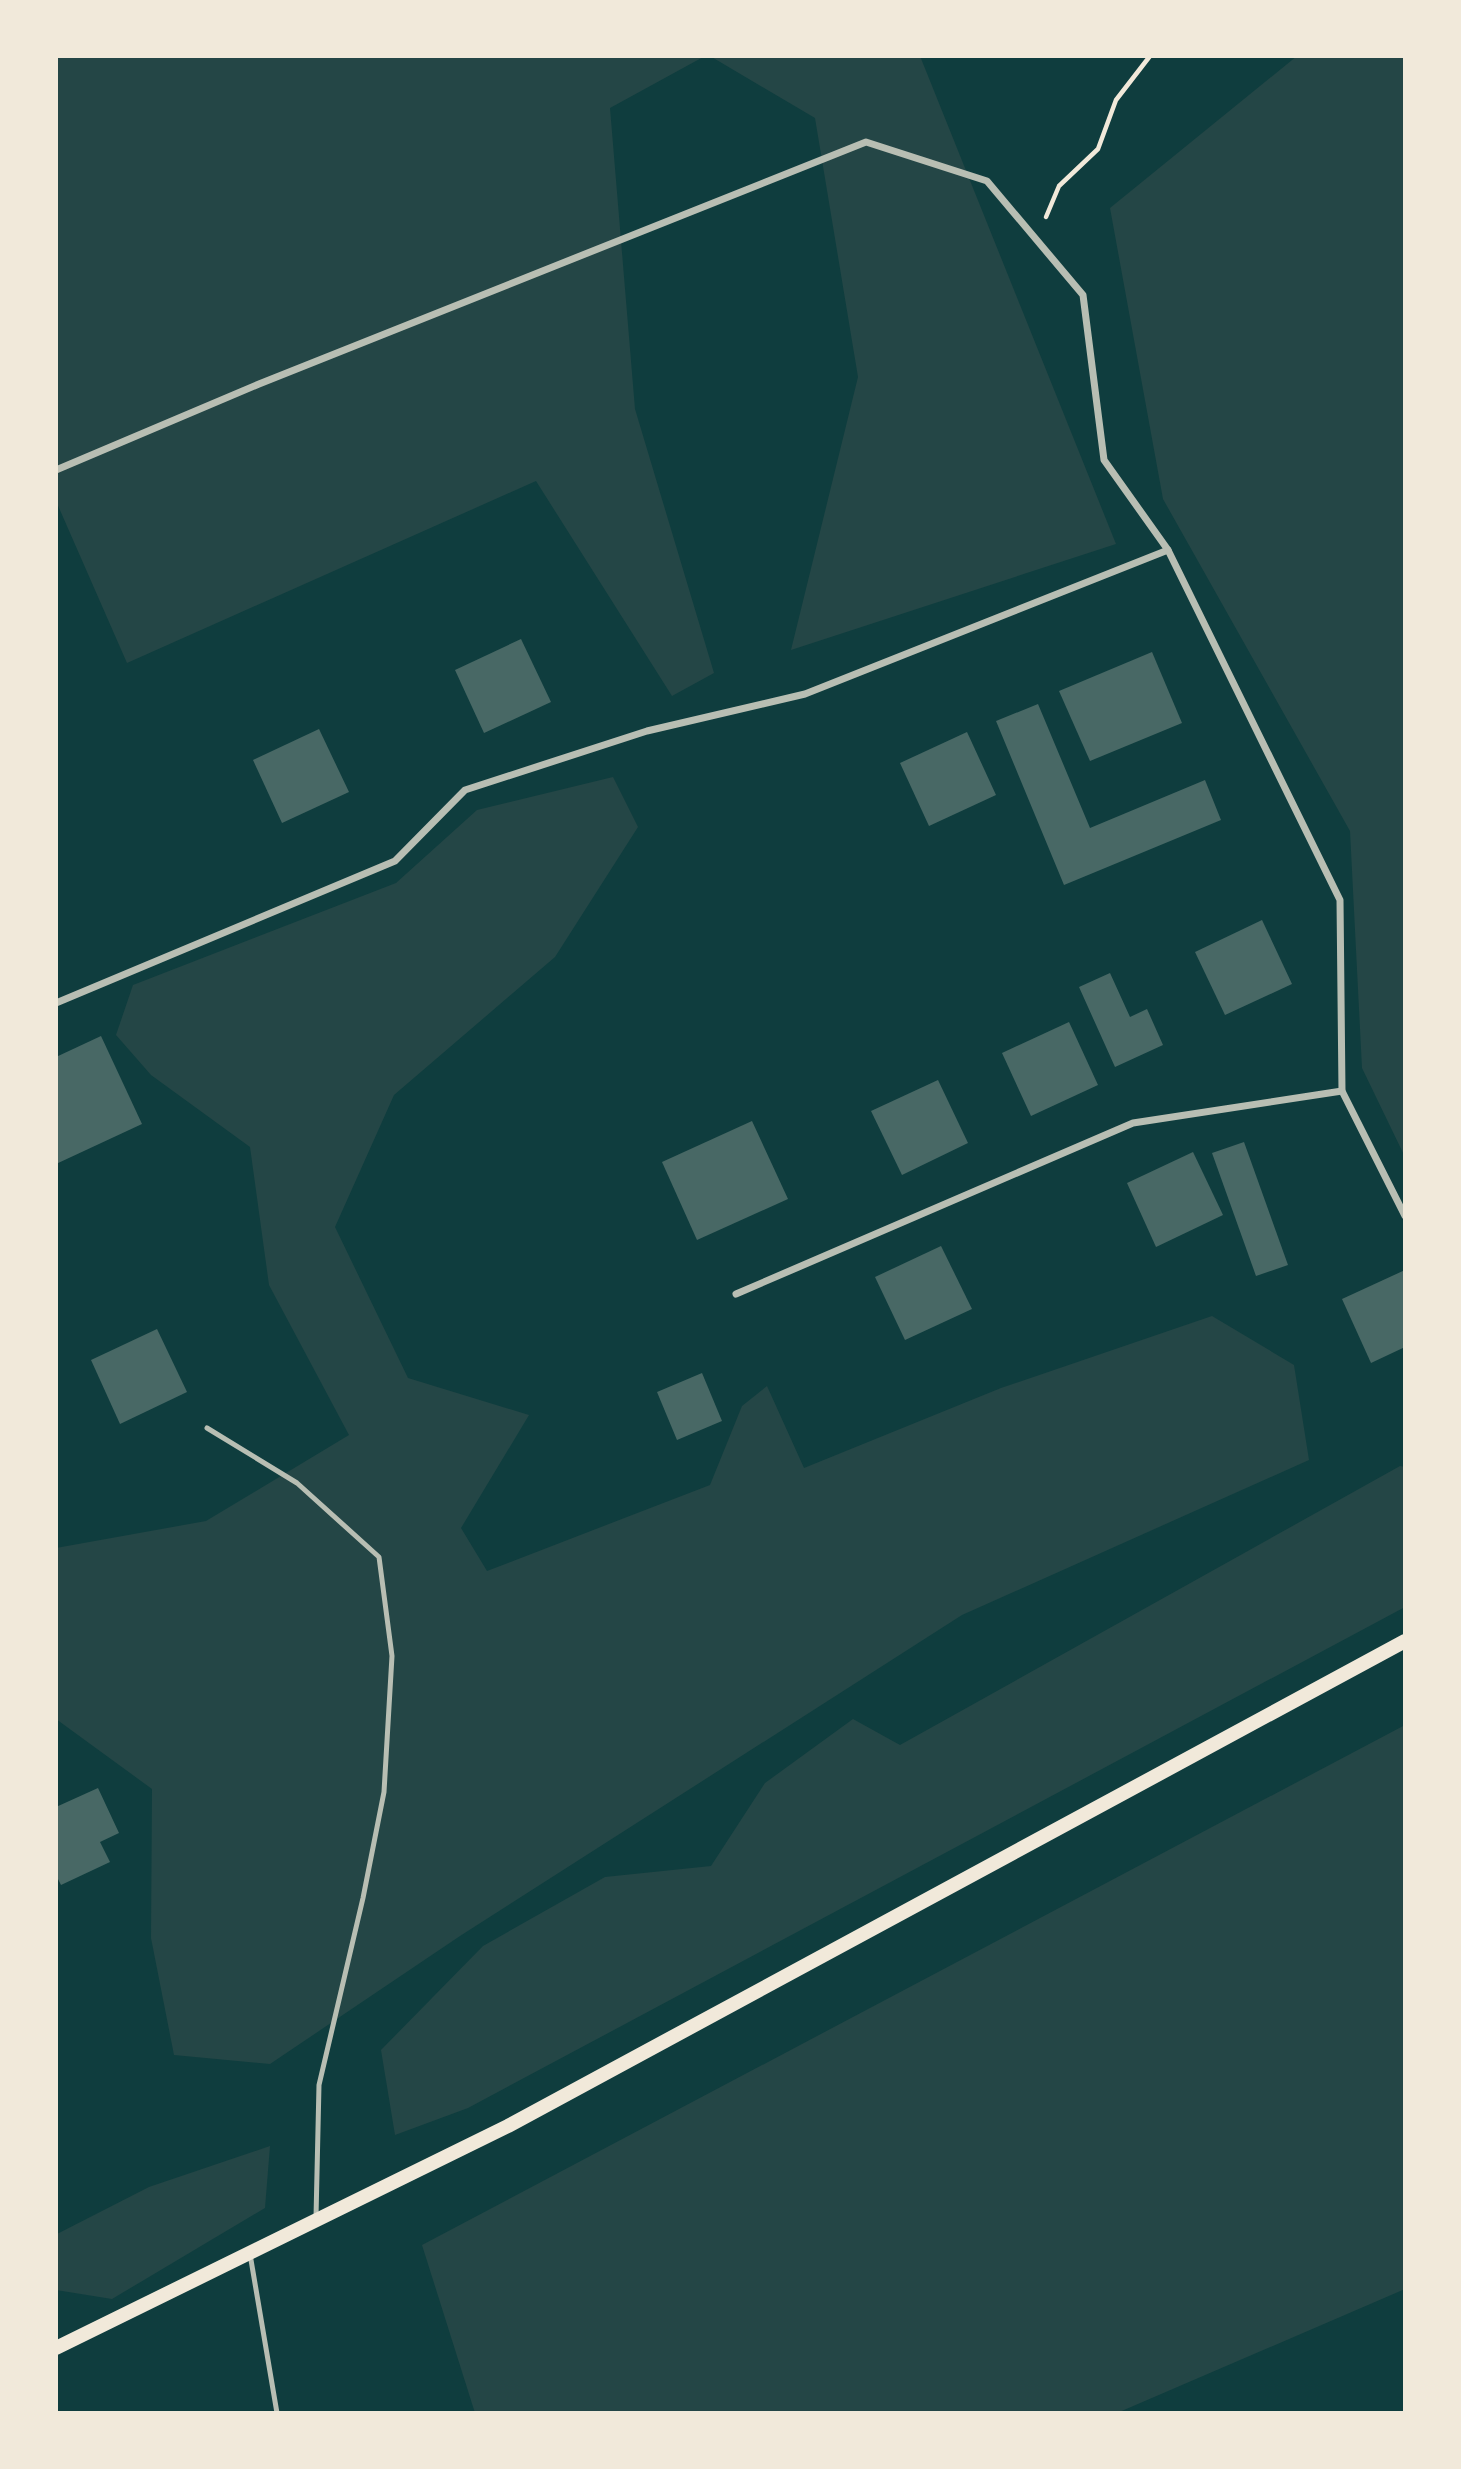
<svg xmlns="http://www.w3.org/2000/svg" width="1461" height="2469" font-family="'IBM Plex Sans',sans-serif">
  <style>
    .green { fill: #244646 }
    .building { fill: #486865 }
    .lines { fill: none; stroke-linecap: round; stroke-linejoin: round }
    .path { stroke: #f1e9da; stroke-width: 4.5 }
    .service { stroke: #b8beb3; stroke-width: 5 }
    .minor { stroke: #b8beb3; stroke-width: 7 }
    .secondary { stroke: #f1e9da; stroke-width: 14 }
  </style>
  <rect width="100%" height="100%" fill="#0f3d3e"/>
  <g class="green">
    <path d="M56 56H705L610 108 635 409 714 673 672 696 536 481 127 663 56 501Z"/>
    <path d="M710 56H920L1116 544 791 650 858 377 815 118Z"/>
    <path d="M1297 56H1405V1157L1362 1068 1350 831 1163 499 1110 208Z"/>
    <path d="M613 777 638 827 555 957 394 1095 335 1227 408 1378 529 1415 461 1528 487 1571 710 1485 742 1406 767 1386 804 1468 1001 1388 1212 1316 1294 1365 1309 1460 962 1615 460 1936 270 2064 174 2055 151 1938 152 1789 56 1719V1548L206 1521 349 1435 269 1285 250 1147 151 1075 116 1035 133 985 396 883 477 810Z"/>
    <path d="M1400 1466 1405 1467V1607L468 2108 395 2135 381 2050 483 1946 605 1877 711 1866 765 1783 853 1719 900 1745Z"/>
    <path d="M1405 1725V2289L1117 2413H475L422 2245Z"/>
    <path d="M270 2146 265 2208 112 2299 56 2290 57 2234 149 2187Z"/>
  </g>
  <g class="building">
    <path d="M521 639 551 702 484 733 455 670Z"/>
    <path d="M1152 652 1182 723 1090 761 1059 691Z"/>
    <path d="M1038 704 1090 828 1205 780 1221 820 1064 885 996 721Z"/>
    <path d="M319 729 349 792 282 823 253 760Z"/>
    <path d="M967 732 996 795 929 826 900 763Z"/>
    <path d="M1262 920 1292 984 1225 1015 1195 952Z"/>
    <path d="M1110 973 1130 1017 1147 1009 1163 1045 1115 1067 1079 987Z"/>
    <path d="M1069 1022 1098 1085 1031 1116 1002 1053Z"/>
    <path d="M101 1036 142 1124 56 1164V1057Z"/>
    <path d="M938 1080 968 1143 902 1175 871 1111Z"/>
    <path d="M752 1121 788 1199 697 1240 662 1162Z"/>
    <path d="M1244 1142 1288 1265 1256 1276 1212 1153Z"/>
    <path d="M1193 1152 1223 1215 1156 1247 1127 1183Z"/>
    <path d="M941 1246 972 1309 905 1340 875 1277Z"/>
    <path d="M1405 1270V1347L1371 1363 1342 1299Z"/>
    <path d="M157 1329 187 1392 120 1424 91 1360Z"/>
    <path d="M702 1373 722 1421 677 1440 657 1392Z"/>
    <path d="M98 1788 119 1833 100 1842 110 1862 61 1885 56 1875V1807Z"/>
  </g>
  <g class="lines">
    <path class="path" d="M1046 217 1059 186 1098 149 1116 100 1150 56"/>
    <g class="service">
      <path d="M207 1428 297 1483 379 1557 392 1656 384 1792 363 1898 319 2085 316 2217"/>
      <path d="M250 2254 277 2413"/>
    </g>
    <g class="minor">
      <path d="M56 470 259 384 866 142 987 181 1083 295 1104 460 1168 550 1340 900 1342 1091 1405 1216"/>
      <path d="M56 1003 395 861 465 790 647 731 805 694 1168 550"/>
      <path d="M736 1294 1133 1123 1342 1091"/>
    </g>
    <path class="secondary" d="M56 2348 508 2126 1405 1641"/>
  </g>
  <rect width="1461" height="2469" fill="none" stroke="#f1e9da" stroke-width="116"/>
</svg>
